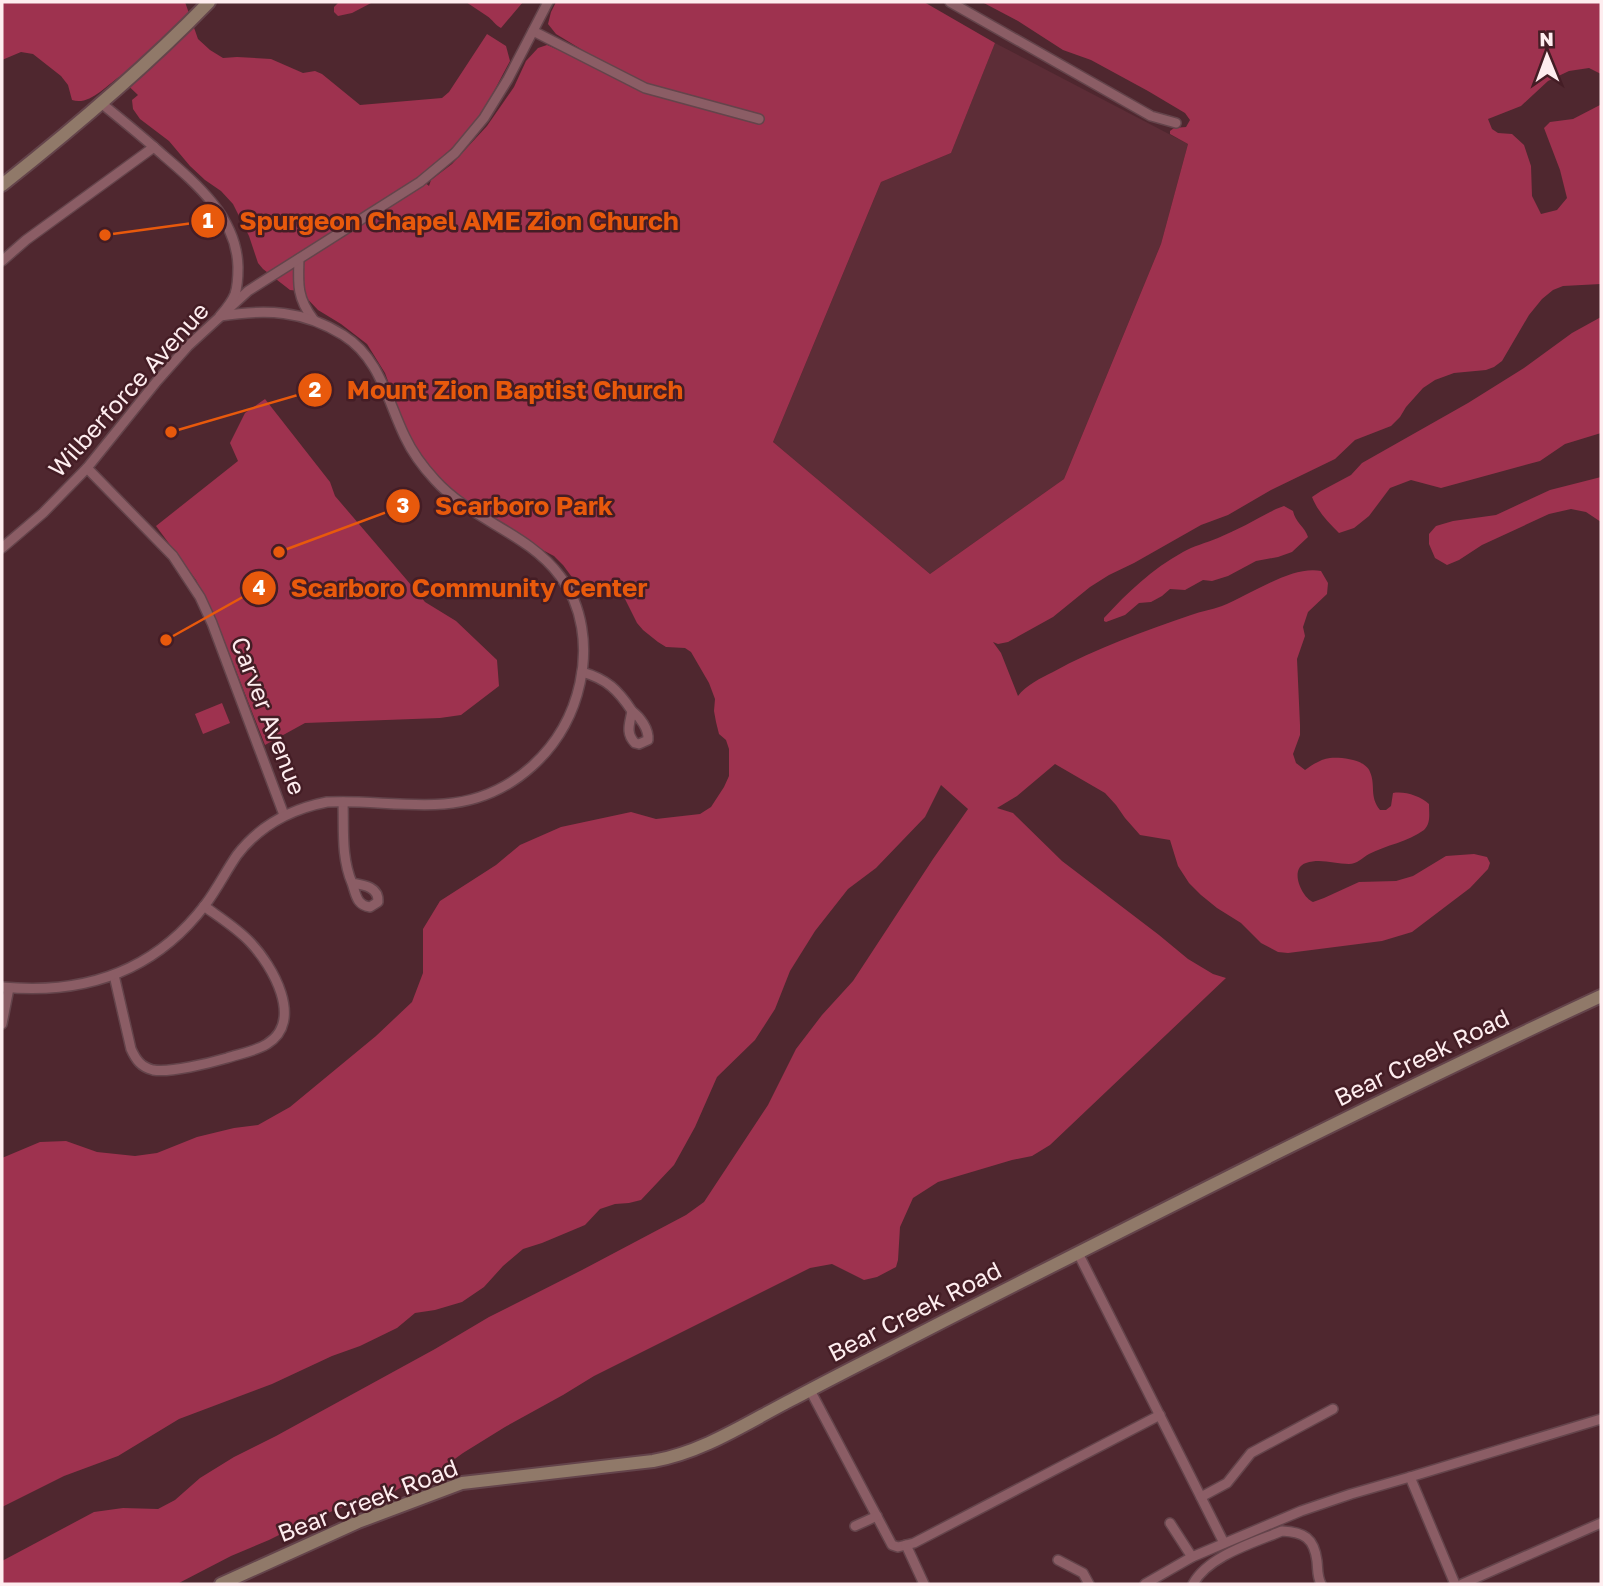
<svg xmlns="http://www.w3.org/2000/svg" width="1603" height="1586" font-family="'Golos Text',sans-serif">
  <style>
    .built { fill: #5d2d37 }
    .green { fill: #9e324f }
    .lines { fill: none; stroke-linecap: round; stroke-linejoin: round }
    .street-casing { stroke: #64444b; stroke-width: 12 }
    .secondary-casing { stroke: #64444b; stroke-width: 16 }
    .street { stroke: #8b5d65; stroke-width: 9 }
    .secondary { stroke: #907969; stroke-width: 12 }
    .labels { text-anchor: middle; stroke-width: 5; stroke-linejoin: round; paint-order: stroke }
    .street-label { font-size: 24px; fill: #feedef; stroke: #441d25 }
    .leader { fill: none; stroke: #e8590c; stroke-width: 2.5 }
    .callout-dot { fill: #e8590c; stroke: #441d25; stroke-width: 2.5 }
    .mark-label { font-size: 21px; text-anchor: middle; font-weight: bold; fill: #fff }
    .callout-label { font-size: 26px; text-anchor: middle; font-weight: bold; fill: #e8590c; stroke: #441d25; stroke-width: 5; stroke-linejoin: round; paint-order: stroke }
  </style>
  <rect width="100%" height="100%" fill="#4f272f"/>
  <path class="built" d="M995 43 1188 144 1161 244 1064 479 930 574 773 442 881 182 951 153Z"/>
  <g class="green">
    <path d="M2 2H185L198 39 210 50 223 58 237 57 271 59 303 73 315 71 322 74 360 105 442 98 449 92 487 34 506 46 510 61C501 77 493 94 484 110 468 133 441 161 418 177L429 186 431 180 452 164 487 126 514 87 526 61 538 48 547 45 582 60 589 54 556 34 548 24 551 12 556 2H924L995 43 951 153 881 182 773 442 930 574 1064 479 1161 244 1188 144 1170 134V131L1174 128 1186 127 1190 120 1185 113 1148 91 1091 60 1063 50 1018 21 982 2H1601V74L1589 68 1569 71 1548 81 1521 106 1488 119 1492 129 1498 133 1512 134 1524 145 1531 166 1532 196 1541 214 1557 210 1567 198 1560 170 1544 128 1550 122 1573 119 1600 105 1601 102V284L1563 286 1553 290 1542 299 1529 315 1502 361 1494 367 1486 370 1454 373 1435 380 1423 388 1406 407 1400 417 1391 426 1355 440 1335 459 1271 490 1228 515 1201 525 1134 563 1109 575 1090 587 1053 617 1008 642 998 644 993 642 1001 653 1018 696C1026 685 1041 678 1053 672 1096 648 1145 631 1191 615 1201 611 1212 610 1222 606 1250 595 1292 565 1321 571L1328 583 1327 594 1308 612 1303 627 1305 636 1297 659 1300 725V735L1293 754 1296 763 1305 770C1312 765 1321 759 1330 758 1343 757 1366 760 1370 772 1376 786 1369 796 1380 810H1386L1391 806 1393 793C1405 791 1420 796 1429 804 1429 814 1431 823 1424 830 1408 842 1386 845 1369 854 1362 858 1357 864 1349 864 1334 864 1321 858 1306 863 1289 868 1301 897 1313 902L1324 898 1359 882 1396 881 1413 876 1446 856 1474 854 1487 857 1490 863 1488 869 1470 888 1412 932 1382 941 1288 953 1278 952 1261 943 1241 923 1217 908 1201 895 1189 883 1178 866 1170 840 1140 835 1125 818 1116 805 1105 793 1055 764 1017 796 997 808 1013 813 1062 861 1159 935 1188 959 1213 974 1226 978 1050 1145 1032 1156 1012 1160 938 1182 913 1198 900 1227 898 1260 896 1267 877 1277 864 1280 832 1264 810 1268 594 1376 563 1395 505 1427 463 1453 434 1474 420 1476 395 1491 340 1508 303 1523 269 1540 231 1556 177 1584H2V1561L94 1512 123 1508 158 1509 175 1500 200 1478 234 1457 276 1436 435 1349 489 1317 582 1270 686 1215 704 1202 768 1105 796 1049 822 1015 853 981 933 859 968 809 941 785 925 817 876 868 848 889 815 931 790 971 775 1009 755 1040 717 1077 695 1127 674 1165 641 1200 629 1203 615 1204 600 1209 585 1225 542 1243 523 1249 503 1266 484 1287 462 1302 435 1310 415 1313 397 1328 360 1346 332 1356 272 1384 179 1419 118 1456 64 1476 2 1507V1158L40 1142 66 1141 97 1152 135 1156 157 1153 197 1137 234 1128 258 1125 290 1107 376 1036 412 1002 423 973V929L440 901 496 865 520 845 561 827 631 812 656 819 700 814 711 807 724 787 729 776V749L726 740 719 734 716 722 714 711 715 699 709 683 691 652 685 648 666 647 658 642 643 630 637 623 623 595 618 591 606 586 584 587 577 584 563 565 554 556 533 545 471 505 455 494 436 476 416 450 406 430 385 373 367 344 341 324 318 310 300 291 290 290 263 269 258 263 249 236 233 204 221 191 205 180 190 166 169 141 140 119 133 109 132 100 138 95 119 77C106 86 89 106 72 100L68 85 61 76 33 54 21 52 2 60Z"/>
    <path d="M339 2H373L352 13 338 16 334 12V7Z"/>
    <path d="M466 2H523L501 28C495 25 493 20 487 16 480 11 473 7 466 2Z"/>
    <path d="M1601 317V433L1565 444 1540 461 1441 488 1411 480 1390 488 1369 516 1354 528 1339 533C1328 522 1318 512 1312 497L1321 491 1351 475 1362 463 1468 403 1524 368 1572 333Z"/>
    <path d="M265 399 330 482 335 496 406 579 425 602 456 621 497 660 499 686 461 715 440 718 305 723 265 745 222 635 196 580 156 526 238 461 230 443 245 413Z"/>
    <path d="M1601 477V522L1586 512 1571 509 1549 514 1482 545 1459 560 1447 565 1435 558 1429 544V534L1436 526 1453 521 1496 515 1550 490Z"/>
    <path d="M1284 506 1293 511C1295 522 1305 527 1308 537L1292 552 1278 557 1256 561 1228 576 1212 581 1203 580 1185 590 1170 589 1162 596 1151 602 1139 603 1125 615 1106 622 1104 621V618C1128 592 1152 569 1183 552 1193 546 1206 543 1218 538 1238 530 1257 519 1276 509Z"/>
    <path d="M222 703 230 723 203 734 195 714Z"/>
  </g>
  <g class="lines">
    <g class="street-casing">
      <g id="street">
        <path d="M950 2 1151 116 1176 123"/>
        <path d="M533 31 645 88 759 119"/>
        <path d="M299 259C298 284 297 298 313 319"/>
        <path d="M2 261 26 240 154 147"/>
        <path d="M87 468 173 556 200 597 212 623 284 815"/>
        <path d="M2 548 43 513 87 468 157 381 188 346 248 291 420 182 455 153 484 118 508 79 548 2"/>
        <path d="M582 672C607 679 618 690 632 711"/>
        <path d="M632 711C640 717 649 729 648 740L639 744 635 743C625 733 630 723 632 711Z"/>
        <path d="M343 802C344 829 341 857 352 883 356 894 356 905 370 907L378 902C379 887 364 885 352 883"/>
        <path d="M114 975 131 1049C136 1060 141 1067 153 1070 170 1073 210 1063 227 1058 239 1054 256 1051 267 1044 305 1021 272 965 250 942 237 928 219 917 204 906"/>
        <path d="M2 987C84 995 154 972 205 905 217 889 226 871 237 855 260 825 291 809 327 802 366 800 405 807 444 804 512 799 566 748 580 683 588 647 583 606 560 576 528 533 471 520 435 480 423 467 413 454 405 437 387 400 380 358 343 335 303 310 266 309 220 316 226 309 232 302 235 294 238 285 238 276 238 267 237 218 197 184 163 155 143 137 122 120 101 103"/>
        <path d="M2 1024 9 988"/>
        <path d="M1078 1253 1224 1543"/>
        <path d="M810 1390 892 1545 898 1547 914 1543 1160 1415"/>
        <path d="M1410 1477 1455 1584"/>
        <path d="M1201 1497 1227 1483 1251 1453 1333 1409"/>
        <path d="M1170 1523 1192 1557"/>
        <path d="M855 1526 877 1516"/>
        <path d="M906 1545 924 1584"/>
        <path d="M1058 1560 1083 1573 1089 1584"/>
        <path d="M1145 1584 1192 1557 1301 1511 1351 1494 1410 1477 1601 1419"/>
        <path d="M1193 1584C1208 1556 1253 1543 1282 1531 1304 1532 1314 1538 1317 1561 1318 1570 1317 1576 1321 1584"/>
        <path d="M1462 1584 1601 1523"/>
      </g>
    </g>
    <g class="secondary-casing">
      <g id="secondary">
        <path d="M2 185C74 128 145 68 209 2"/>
        <path d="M221 1584 358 1522 462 1483 653 1461C704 1452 748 1422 793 1399 843 1372 894 1347 944 1321 1162 1210 1380 1099 1601 996"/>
      </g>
    </g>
    <use href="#street" class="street"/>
    <use href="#secondary" class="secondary"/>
  </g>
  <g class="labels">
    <g class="street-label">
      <text transform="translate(129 390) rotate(-48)" y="8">Wilberforce Avenue</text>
      <text transform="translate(268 716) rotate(69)" y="8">Carver Avenue</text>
      <text transform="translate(1422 1058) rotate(-26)" y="8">Bear Creek Road</text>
      <text transform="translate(915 1312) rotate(-27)" y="8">Bear Creek Road</text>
      <text transform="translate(368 1501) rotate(-21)" y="8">Bear Creek Road</text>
    </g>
  </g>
  <path class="leader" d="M105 235L208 221M171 432L315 390M279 552L403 506M166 640L259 588"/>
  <g class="callout-dot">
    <circle cx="105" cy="235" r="7"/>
    <circle cx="171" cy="432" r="7"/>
    <circle cx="279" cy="552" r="7"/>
    <circle cx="166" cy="640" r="7"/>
    <circle cx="208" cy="221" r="18"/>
    <circle cx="315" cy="390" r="18"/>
    <circle cx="403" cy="506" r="18"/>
    <circle cx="259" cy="588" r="18"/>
  </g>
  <g class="mark-label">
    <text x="208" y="228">1</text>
    <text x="315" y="397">2</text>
    <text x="403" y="513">3</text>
    <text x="259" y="595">4</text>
  </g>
  <g class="callout-label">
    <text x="459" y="230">Spurgeon Chapel AME Zion Church</text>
    <text x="515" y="399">Mount Zion Baptist Church</text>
    <text x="524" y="515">Scarboro Park</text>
    <text x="469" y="597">Scarboro Community Center</text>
  </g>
  <rect width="1603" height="1586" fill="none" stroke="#feedef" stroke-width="7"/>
  <g transform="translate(1547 56) rotate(359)" stroke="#441d25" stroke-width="5" paint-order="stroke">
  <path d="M0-5L12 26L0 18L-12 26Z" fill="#feedef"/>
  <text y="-10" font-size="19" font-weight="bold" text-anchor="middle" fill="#feedef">N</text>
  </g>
</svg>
